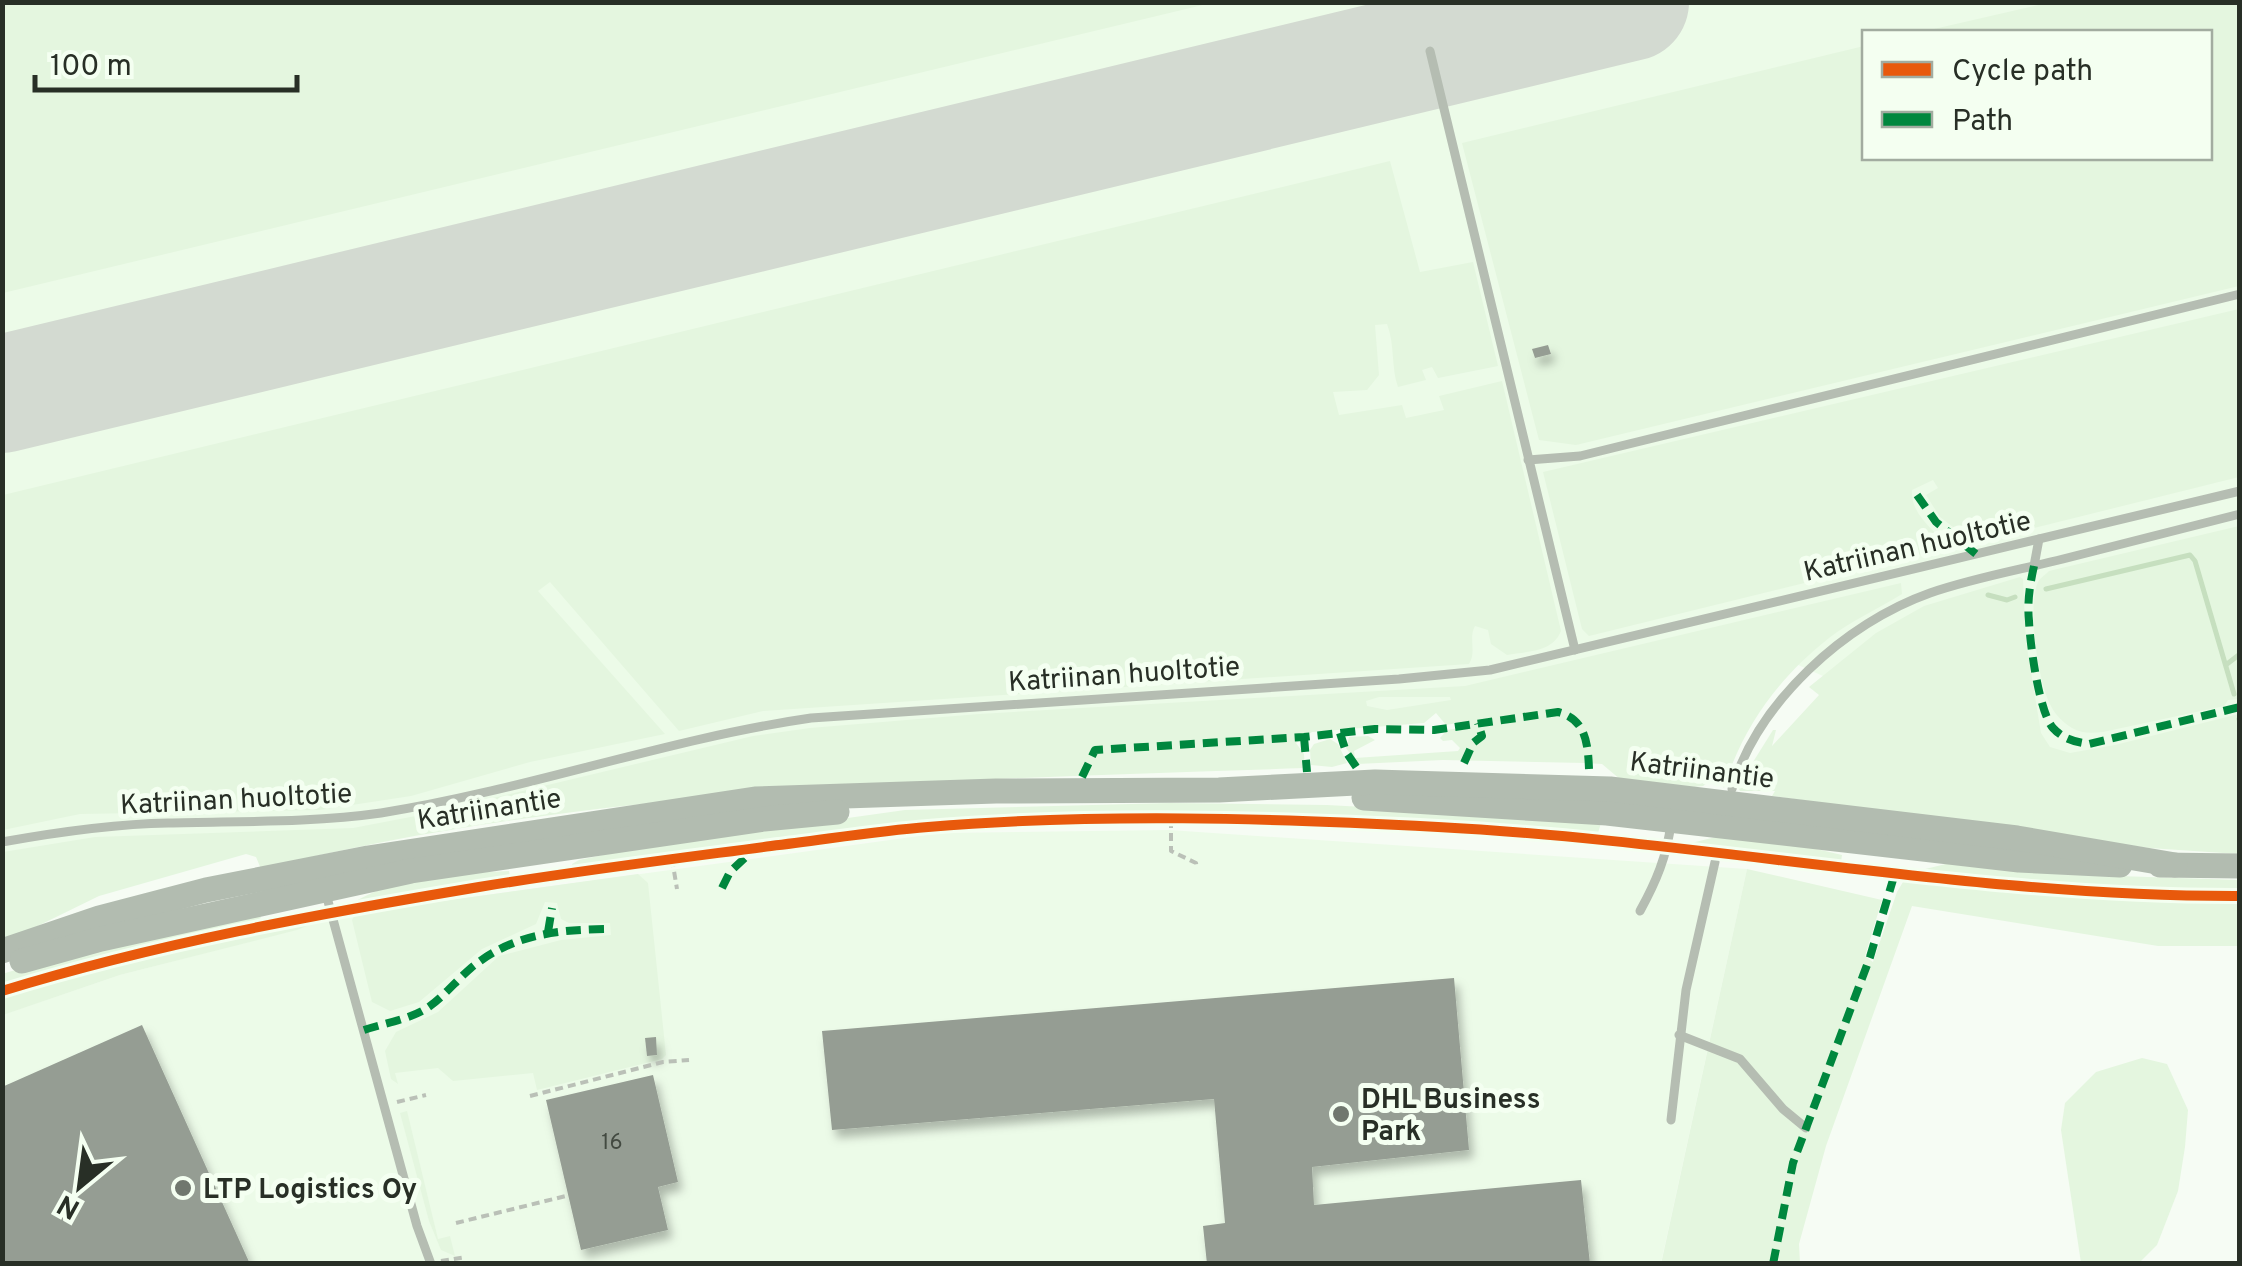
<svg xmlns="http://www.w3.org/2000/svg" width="2242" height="1266" font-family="Overpass,sans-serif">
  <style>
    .built { fill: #ecfbe8; fill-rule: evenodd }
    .green { fill: #e4f6df; fill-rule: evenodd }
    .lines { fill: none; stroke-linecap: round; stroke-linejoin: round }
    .stream { stroke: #c6dfbf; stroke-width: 5 }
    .taxiway { stroke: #d3dad1; stroke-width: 48 }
    .runway { stroke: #d3dad1; stroke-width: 118 }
    .building { fill: #959d93; filter: url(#shadow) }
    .path { stroke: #bac0b7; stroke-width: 4; stroke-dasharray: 8 5; stroke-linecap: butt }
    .lane { stroke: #b5bdb2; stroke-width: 9 }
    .secondary { stroke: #b2bcb0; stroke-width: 25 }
    .quiet { stroke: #00873e; stroke-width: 8; stroke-dasharray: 15 8; stroke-linecap: butt }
    .cycleway-casing { stroke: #f4fff1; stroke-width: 16 }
    .cycleway { stroke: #e8590c; stroke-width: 10 }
    .poi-dot { fill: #70776e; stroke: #f4fff1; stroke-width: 4 }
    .labels { text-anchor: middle; stroke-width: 10; stroke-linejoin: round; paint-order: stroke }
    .number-label { font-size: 22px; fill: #434a41 }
    .street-label { font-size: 28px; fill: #282f26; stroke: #f4fff1 }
    .poi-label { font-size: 28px; font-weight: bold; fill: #282f26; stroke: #f4fff1; text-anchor: start }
  </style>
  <defs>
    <filter id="shadow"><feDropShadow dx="4.5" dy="8" stdDeviation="5" flood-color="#0004"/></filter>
  </defs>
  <rect width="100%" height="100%" fill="#f6fcf4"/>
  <g class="built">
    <path d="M3 3H2239V728L2041 773 1751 644 1377 719 307 839 3 911ZM1864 32H2210V158H1864Z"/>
    <path d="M1169 830 1747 869 1661 1263H3L2 1015 120 975 295 930 333 916 941 833Z"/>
  </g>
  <g class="green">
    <path d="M3 2H1211V3L3 293Z"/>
    <path d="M2047 3H2239V286L1576 445 1539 440 1462 143 1864 46V158H2210V32H1921Z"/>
    <path d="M1390 161 1420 272 1473 262 1498 366 1438 378 1432 367 1422 370 1426 380 1398 387C1391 368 1395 344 1387 324L1375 325 1379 375 1367 390 1333 392 1339 415 1402 405 1406 418 1444 410 1439 396 1502 381 1561 631C1552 653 1527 651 1507 655L1491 644 1488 630 1475 626C1468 638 1477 652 1469 664L763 711 679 731 550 582 538 591 665 734 530 762 411 796 319 810 80 814 3 830V495Z"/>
    <path d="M2239 309V477L1974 543 1940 517 1926 495 1938 488 1933 480 1912 490C1910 514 1935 532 1951 547L1589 636 1582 629 1543 472Z"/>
    <path d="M2239 526V699L2228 700 2224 706 2103 732C2092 733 2082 734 2072 728 2064 723 2055 715 2051 706 2038 683 2027 606 2038 582 2041 577 2045 575 2049 571Z"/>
    <path d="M2020 577 2023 579 2026 642 2041 733 2050 747 2070 753 2115 745 2239 714V854L2149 848 1772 796 1775 791H1740L1738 786 1773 730H1776L1772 746 1819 695 1809 687 1876 633 1924 606Z"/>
    <path d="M1901 583 1902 594C1878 609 1851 621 1829 638 1779 677 1742 728 1724 788L1716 777 1703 786 1694 787 1621 780 1602 764 1585 763 1443 760 1357 764 1346 748 1349 737 1368 736 1375 740 1354 751 1355 758 1458 751 1460 748 1452 740 1443 741 1440 738 1447 730 1460 728 1463 722 1446 725 1436 713 1424 723 1312 732 1296 743 1304 754 1305 768C960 780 597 785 261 869L256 857 246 854 99 896 3 943V852L95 837 353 828 426 814 753 736 810 728 979 714 1465 686ZM1379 697H1450L1451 700 1387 710 1367 706 1366 701Z"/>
    <path d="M1330 739 1338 744 1347 763 1332 767 1311 765 1310 750 1314 744Z"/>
    <path d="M1170 803 1327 805 1584 819 1601 823 1598 833 1382 820 1280 818 941 821 573 869 572 864 579 860 646 846 905 810Z"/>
    <path d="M1716 837H1765L1842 855 1841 862 1687 844Z"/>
    <path d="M1954 862 2058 874 2239 880V893L2066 887 1917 871Z"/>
    <path d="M1747 869 1882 900 1865 956 1873 962 1897 892 1903 882 1915 880 2067 896 2239 901V946H2158L1912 906 1826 1146 1799 1244 1800 1263 1661 1264Z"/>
    <path d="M509 871 510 877 354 902C405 873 452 874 509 871Z"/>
    <path d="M638 874 648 883 666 1055 662 1059 537 1090 533 1073 453 1081 438 1068 395 1073 398 1084 391 1079 385 1051 396 1032 438 1012 499 956 561 940 611 935 610 923H569L561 919 557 903 545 902 536 924 482 949 419 1002 390 1011 372 1002 352 920 356 913Z"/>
    <path d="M258 911 261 918 254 922 46 973 3 988 2 974 12 971Z"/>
    <path d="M305 920 309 925 297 930 120 975 3 1015V997L131 959Z"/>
    <path d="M2142 1058 2167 1064 2188 1110 2185 1147 2178 1191 2157 1245 2139 1263H2081L2061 1130 2065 1103 2096 1072Z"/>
    <path d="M407 1111 438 1239 450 1236 455 1256 441 1250 429 1221 400 1113Z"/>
  </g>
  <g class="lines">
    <g class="stream">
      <path d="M2046 589 2190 555 2195 561 2234 694"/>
      <path d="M1988 595 2007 600 2015 597"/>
      <path d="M2227 664 2240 654"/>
      <path d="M2239 719 2240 722"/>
    </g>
    <path class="taxiway" d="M1542 24 1593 2"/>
    <path class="runway" d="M2 394 1630 2"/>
  </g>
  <g class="building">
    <path d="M1548 345 1551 354 1535 358 1532 349Z"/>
    <path d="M1454 978 1469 1150 1312 1167 1314 1205 1581 1180 1590 1264H1207L1203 1226 1225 1223 1214 1099 832 1130 822 1031Z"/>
    <path d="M142 1025 250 1264H2V1087Z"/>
    <path d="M656 1037 657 1055 647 1056 645 1038Z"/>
    <path d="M653 1075 678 1182 658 1187 668 1230 581 1250 546 1100Z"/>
  </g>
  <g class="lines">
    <g class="path">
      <path d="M1171 820V851L1196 863 1197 869"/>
      <path d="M672 859 677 889"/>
      <path d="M530 1096 663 1062 689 1060"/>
      <path d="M397 1102 426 1095"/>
      <path d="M456 1223 566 1196"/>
      <path d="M441 1261 466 1257"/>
    </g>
    <g class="lane">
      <path d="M1430 51 1575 650"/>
      <path d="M1528 460 1580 456 2240 294"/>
      <path d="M2034 566 2039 539"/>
      <path d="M1732 789C1758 702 1845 623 1930 593 1973 578 2019 570 2063 559 2122 544 2181 529 2240 514"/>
      <path d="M2 842C58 832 112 824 168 823 239 821 311 823 381 813 526 790 666 739 811 718L1399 679 1490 670 2240 491"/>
      <path d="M326 894 417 1226 431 1264"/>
      <path d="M1640 911C1656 882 1667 856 1671 823"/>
      <path d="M1679 1035 1740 1059 1783 1109 1806 1128"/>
      <path d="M1671 1120 1686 990 1715 862"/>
    </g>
    <g class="secondary">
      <path d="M1364 798 1607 813 2019 860 2120 865"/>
      <path d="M2160 865 2240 866"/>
      <path d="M2 951 99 918 206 890 368 858 755 799 996 791 1219 790 1375 782 1610 789 2017 838 2175 865"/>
      <path d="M22 961 101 939 411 871 764 819 837 812"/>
    </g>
    <g class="quiet">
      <path d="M1917 495 1936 522 1976 554"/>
      <path d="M2034 566C2030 584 2027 602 2029 621 2030 644 2039 712 2053 728 2063 739 2075 742 2089 744L2240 707"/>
      <path d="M1340 733 1346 752 1357 768"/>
      <path d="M1304 737 1307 772"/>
      <path d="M1464 763 1473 743 1482 736 1478 723"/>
      <path d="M1082 777 1095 750 1304 737 1375 729 1434 730 1558 712C1586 719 1588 744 1589 769"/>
      <path d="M722 888 730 872 751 852"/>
      <path d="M548 932 552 908"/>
      <path d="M364 1030C385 1023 412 1019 430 1006 445 995 457 980 471 968 511 935 555 930 604 929"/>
      <path d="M1773 1264 1793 1163 1870 957 1895 873"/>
    </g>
    <g class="cycleway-casing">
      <path id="cycleway" d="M2 991C158 943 318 914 479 887 576 871 673 859 771 846 823 840 875 831 928 827 1096 813 1269 818 1438 827 1706 841 1971 897 2240 896"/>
    </g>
    <use href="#cycleway" class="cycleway"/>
  </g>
  <g class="poi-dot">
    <circle cx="1341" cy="1114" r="10"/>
    <circle cx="183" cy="1188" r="10"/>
  </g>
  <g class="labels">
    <g class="number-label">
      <text x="612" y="1149">16</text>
    </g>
    <g class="street-label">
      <text transform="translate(1917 545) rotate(-13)" y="10">Katriinan huoltotie</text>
      <text transform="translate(1124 673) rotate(-4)" y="10">Katriinan huoltotie</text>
      <text transform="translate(1702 769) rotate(7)" y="10">Katriinantie</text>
      <text transform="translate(236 798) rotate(-3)" y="10">Katriinan huoltotie</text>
      <text transform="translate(489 808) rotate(-9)" y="10">Katriinantie</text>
    </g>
    <g class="poi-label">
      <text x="1361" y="1108">DHL Business<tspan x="1361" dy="32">Park</tspan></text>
      <text x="203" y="1198">LTP Logistics Oy</text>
    </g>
  </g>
  <rect width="2242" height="1266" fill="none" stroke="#282f26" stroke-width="10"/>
  <rect x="1862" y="30" width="350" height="130" fill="#f4fff1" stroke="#a2aca0" stroke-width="2.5"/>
  <rect x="1882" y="62" width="50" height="15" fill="#e8590c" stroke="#a2aca0" stroke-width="2.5"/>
  <text x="1952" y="80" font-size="30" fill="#282f26">Cycle path</text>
  <rect x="1882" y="112" width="50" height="15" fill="#00873e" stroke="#a2aca0" stroke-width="2.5"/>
  <text x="1952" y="130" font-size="30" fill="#282f26">Path</text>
  <g transform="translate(80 1186) rotate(209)" stroke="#f4fff1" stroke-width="8" paint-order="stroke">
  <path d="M0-8L18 38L0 25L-18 38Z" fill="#282f26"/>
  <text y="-15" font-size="28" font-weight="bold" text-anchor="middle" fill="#282f26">N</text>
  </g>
  <path d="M35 75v15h262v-15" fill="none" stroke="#282f26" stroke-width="5"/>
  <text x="50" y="75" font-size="30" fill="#282f26" stroke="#f4fff1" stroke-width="8" paint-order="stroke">100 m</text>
</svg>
